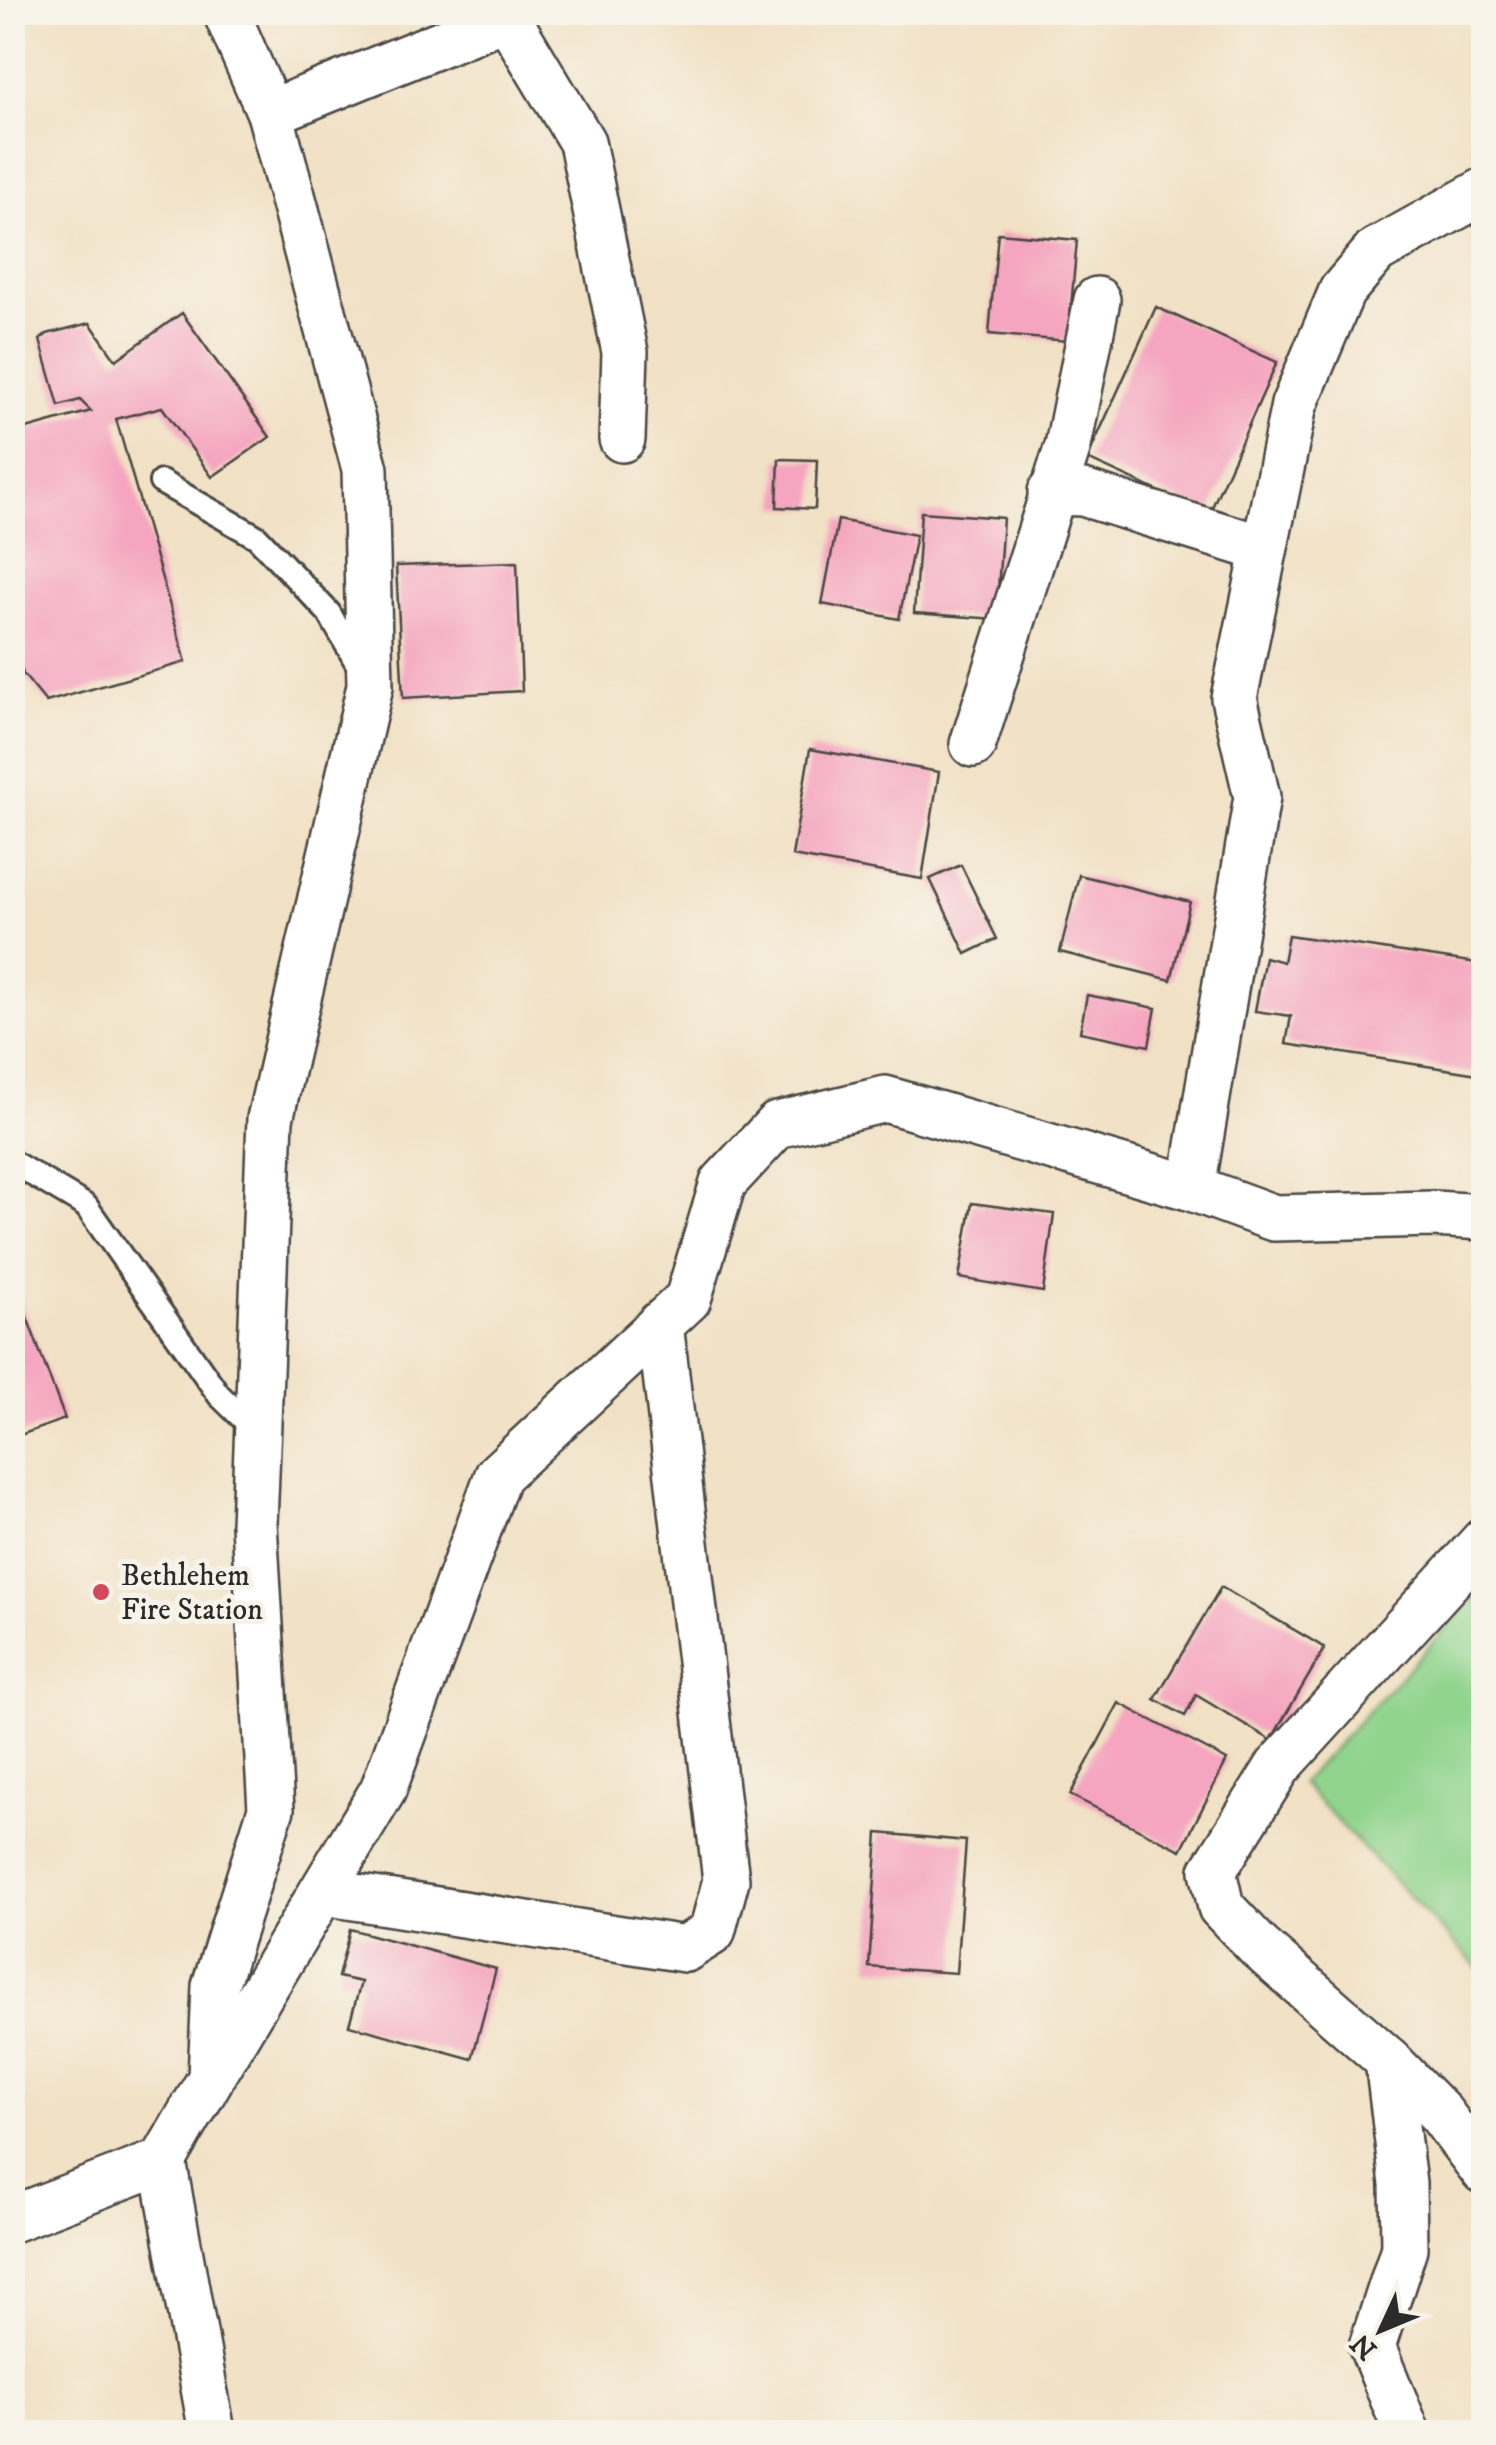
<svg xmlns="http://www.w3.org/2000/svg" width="1496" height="2445" font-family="'IM FELL DW Pica',serif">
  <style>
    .green { fill: #90d48d; stroke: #5e805c; stroke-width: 2.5 }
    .building { fill: #f5a5c0 }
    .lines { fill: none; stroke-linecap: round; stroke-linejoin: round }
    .lane-casing { stroke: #494642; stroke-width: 28 }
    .street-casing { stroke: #494642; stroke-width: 50 }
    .lane { stroke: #fff; stroke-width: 22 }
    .street { stroke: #fff; stroke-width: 45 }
    .poi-dot { fill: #d1495b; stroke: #f7f3e8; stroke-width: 4 }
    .labels { text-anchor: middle; stroke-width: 10; stroke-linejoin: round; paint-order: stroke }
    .poi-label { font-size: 30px; fill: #2b2b2b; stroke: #f7f3e8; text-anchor: start }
  </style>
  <rect width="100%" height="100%" fill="#f7f3e8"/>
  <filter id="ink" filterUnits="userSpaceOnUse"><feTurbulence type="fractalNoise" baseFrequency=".01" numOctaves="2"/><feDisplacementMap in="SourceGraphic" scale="20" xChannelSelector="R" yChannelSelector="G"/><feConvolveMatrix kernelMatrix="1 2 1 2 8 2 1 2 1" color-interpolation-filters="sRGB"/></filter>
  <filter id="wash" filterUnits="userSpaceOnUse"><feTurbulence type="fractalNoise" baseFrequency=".0048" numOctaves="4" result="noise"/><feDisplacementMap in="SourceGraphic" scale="40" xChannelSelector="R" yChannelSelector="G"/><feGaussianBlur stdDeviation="2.25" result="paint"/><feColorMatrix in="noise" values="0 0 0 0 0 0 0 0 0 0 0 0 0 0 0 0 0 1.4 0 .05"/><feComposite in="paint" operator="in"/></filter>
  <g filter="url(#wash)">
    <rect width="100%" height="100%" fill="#f1e1c5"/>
    <path class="green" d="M1483 1589V1973L1301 1783Z"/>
    <g id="blocks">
      <g class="building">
        <path d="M998 233 1077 240 1068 341 989 334Z"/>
        <path d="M1156 307 1277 362 1209 514 1087 459Z"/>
        <path d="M182 313 270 437 212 477 162 407 116 419 186 662 46 702 23 674 12 637V433L91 411 80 400 59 406 40 340 47 334 90 323 116 360Z"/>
        <path d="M779 459 817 460 815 509 777 507Z"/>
        <path d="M921 512 1003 518 996 619 914 613Z"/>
        <path d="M838 520 916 535 899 619 822 604Z"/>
        <path d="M517 562 522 691 403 698 396 566Z"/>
        <path d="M810 749 939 772 922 879 792 856Z"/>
        <path d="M961 865 997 939 966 954 930 879Z"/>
        <path d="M1079 875 1190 902 1171 980 1060 952Z"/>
        <path d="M1288 935 1484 964V1075L1286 1044 1291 1016 1255 1011 1265 957 1283 962Z"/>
        <path d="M1087 995 1156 1008 1149 1046 1080 1032Z"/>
        <path d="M972 1203 1054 1214 1043 1292 959 1278Z"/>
        <path d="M12 1277 65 1419 12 1438Z"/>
        <path d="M1221 1587 1325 1648 1271 1740 1196 1695 1185 1716 1155 1699Z"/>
        <path d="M1119 1703 1227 1760 1181 1850 1070 1795Z"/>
        <path d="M878 1833 966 1841 956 1973 869 1967Z"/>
        <path d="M350 1929 496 1969 472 2059 349 2025 361 1982 338 1977Z"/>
      </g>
    </g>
  </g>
  <g filter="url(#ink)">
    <use href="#blocks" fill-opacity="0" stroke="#494642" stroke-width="2.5"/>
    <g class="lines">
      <g class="lane-casing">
        <g id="lane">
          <path d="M161 482 257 537 329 613 361 670"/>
          <path d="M12 1162 86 1206 219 1395 255 1430"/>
        </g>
      </g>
      <g class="street-casing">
        <g id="street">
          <path d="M504 12 582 142 625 352 622 439"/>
          <path d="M270 113 506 17"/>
          <path d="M1051 492 1083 493 1264 549"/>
          <path d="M973 744 1068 446 1097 300"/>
          <path d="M1192 1188 1257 797 1234 698 1294 405 1342 291 1376 251 1484 191"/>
          <path d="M1484 1541 1278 1767 1213 1871 1221 1907 1259 1947 1388 2060 1441 2114 1484 2171"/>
          <path d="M323 1892 685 1949 712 1932 726 1880 660 1324"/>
          <path d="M1388 2060 1403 2184 1404 2248 1372 2347 1407 2432"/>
          <path d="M214 2072 383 1790 498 1475 688 1299 723 1183 777 1125 885 1099 1192 1188 1274 1218 1433 1214 1484 1217"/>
          <path d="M163 2161 212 2432"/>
          <path d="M12 2219 163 2161 211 2078 215 1986 271 1809 254 1524 270 1119 370 686 365 469 270 113 226 12"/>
        </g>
      </g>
      <use href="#lane" class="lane"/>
      <use href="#street" class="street"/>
    </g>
  </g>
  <circle class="poi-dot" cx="101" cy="1592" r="10"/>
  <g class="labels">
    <g class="poi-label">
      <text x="121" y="1585">Bethlehem<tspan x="121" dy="34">Fire Station</tspan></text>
    </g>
  </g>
  <rect width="1496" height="2445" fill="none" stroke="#f7f3e8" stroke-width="50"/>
  <g transform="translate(1381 2330) rotate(226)" stroke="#f7f3e8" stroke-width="8" paint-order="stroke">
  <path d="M0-8L18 38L0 25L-18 38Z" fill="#2b2b2b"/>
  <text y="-15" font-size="28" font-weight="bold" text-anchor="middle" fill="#2b2b2b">N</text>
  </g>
</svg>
